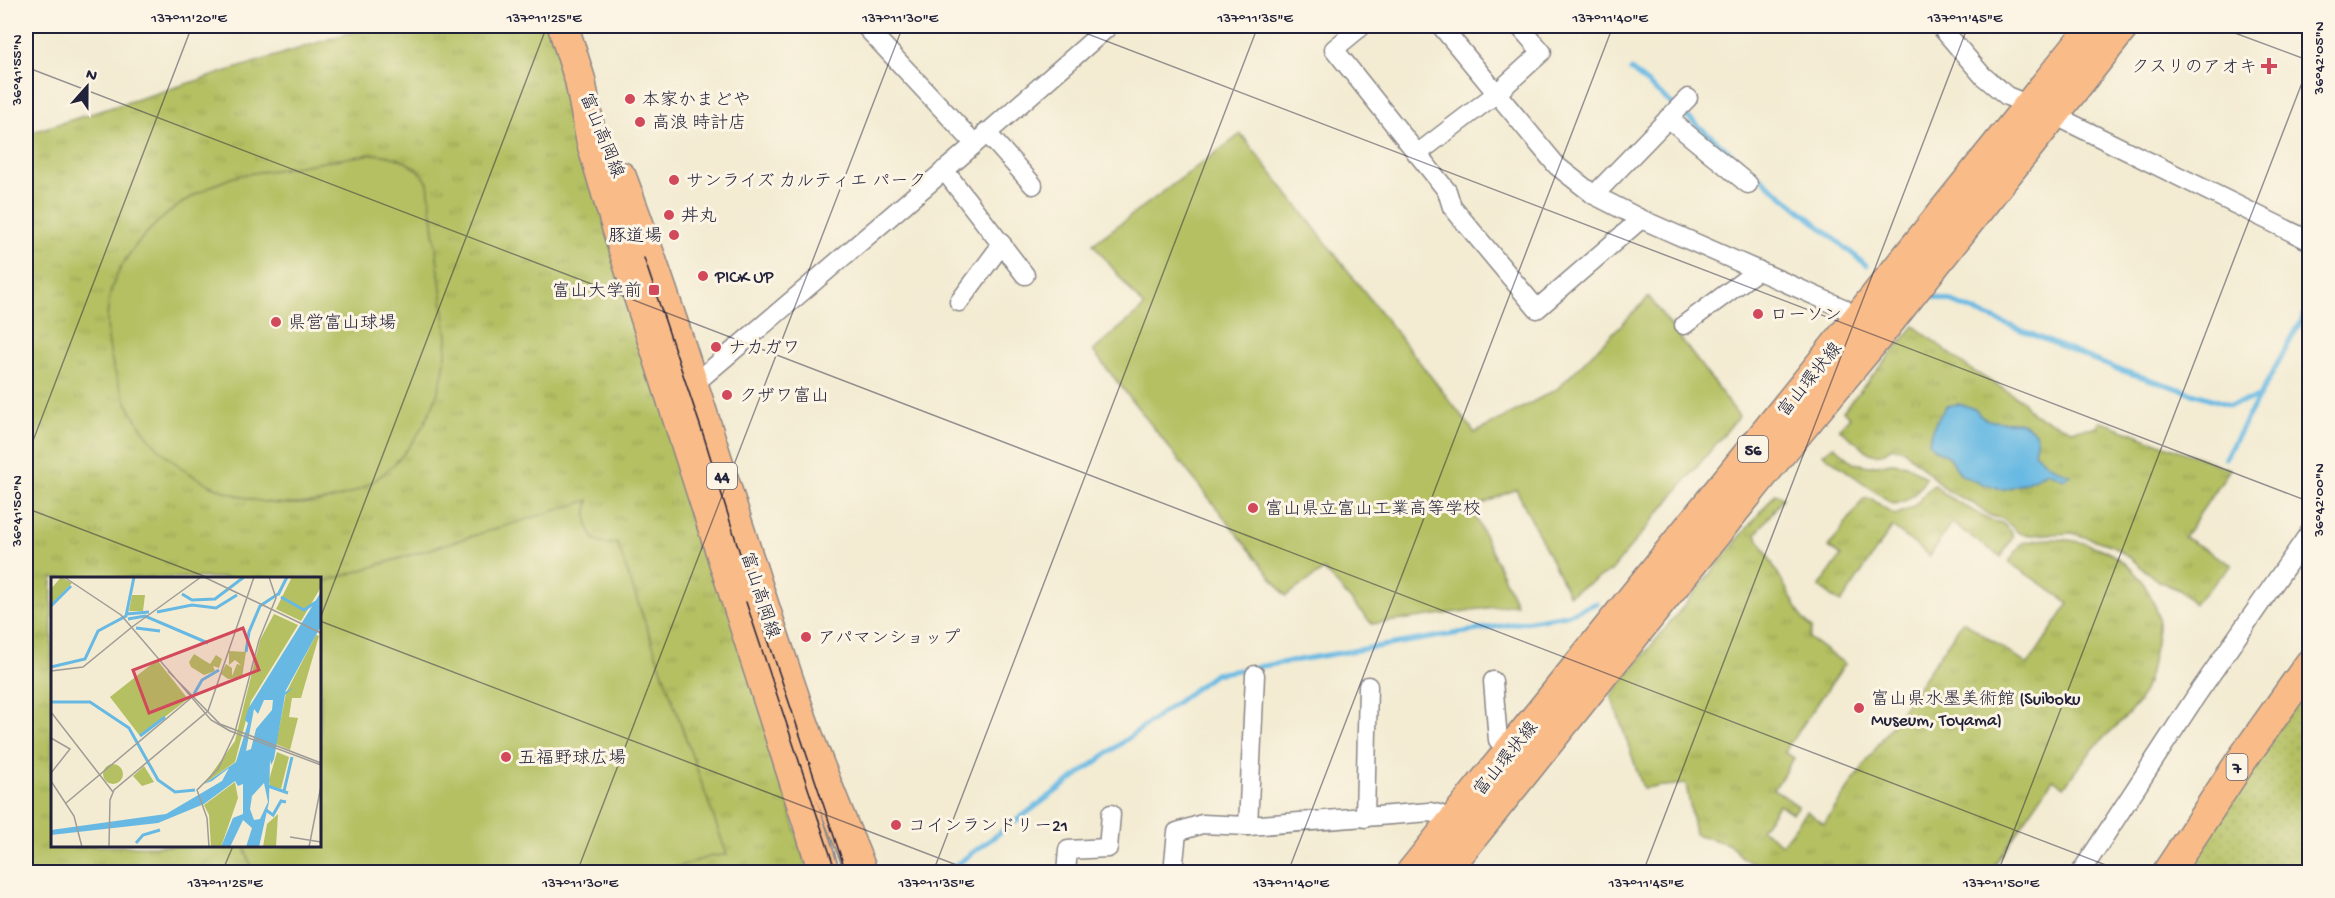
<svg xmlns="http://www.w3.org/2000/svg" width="2335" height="898" font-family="'Gochi Hand','Klee One',sans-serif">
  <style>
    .grass { fill: url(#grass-dots); stroke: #6b714e; stroke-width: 1.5 }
    .park { fill: url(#park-tufts); stroke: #6b714e; stroke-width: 1.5; fill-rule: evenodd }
    .garden { fill: #b4c062; stroke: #6b714e; stroke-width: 1.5 }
    .water { fill: #67b9e3; stroke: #446e8f; stroke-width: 1.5 }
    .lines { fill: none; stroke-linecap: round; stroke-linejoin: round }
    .stream { stroke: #67b9e3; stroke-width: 5 }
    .minor-casing { stroke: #8a8686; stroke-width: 21 }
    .primary-casing { stroke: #8a8686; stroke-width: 33 }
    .minor { stroke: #fff; stroke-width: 18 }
    .primary { stroke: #f9bc89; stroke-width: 30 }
    .tram { stroke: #22223b; stroke-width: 1.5 }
    .ticks { fill: none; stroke: #22223b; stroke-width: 1.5; stroke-opacity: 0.45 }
    .poi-dot { fill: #d1495b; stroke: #fcf5e5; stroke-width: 2 }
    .labels { text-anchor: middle; stroke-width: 6; stroke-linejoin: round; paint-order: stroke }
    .shield { fill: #fcf5e5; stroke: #63616e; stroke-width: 1.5 }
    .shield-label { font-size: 16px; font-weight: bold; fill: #22223b }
    .poi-label { font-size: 18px; fill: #22223b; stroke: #fcf5e5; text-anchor: start }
    .street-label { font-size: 18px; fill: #22223b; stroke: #fcf5e5 }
    .inset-river { fill: none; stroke: #67b9e3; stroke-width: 3 }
    .inset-road { fill: none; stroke: #9f9b96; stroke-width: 1.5 }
    .view { fill: #d1495b; fill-opacity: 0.15; stroke: #d1495b; stroke-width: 3 }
    .inset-edge { fill: none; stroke: #22223b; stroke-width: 3 }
    .neatline { fill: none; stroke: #22223b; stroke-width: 2 }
    .ticks-label { font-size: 15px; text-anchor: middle; fill: #22223b }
  </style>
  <defs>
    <pattern id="grass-dots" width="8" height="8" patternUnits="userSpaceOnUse" patternTransform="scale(1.5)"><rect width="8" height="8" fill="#b4c062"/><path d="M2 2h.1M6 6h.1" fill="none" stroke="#9aa556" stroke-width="1.8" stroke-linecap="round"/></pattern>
    <pattern id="park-tufts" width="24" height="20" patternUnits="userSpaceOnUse" patternTransform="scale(1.5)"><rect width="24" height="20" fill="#b4c062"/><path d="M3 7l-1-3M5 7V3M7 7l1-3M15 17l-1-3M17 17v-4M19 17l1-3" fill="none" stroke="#9aa556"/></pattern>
  </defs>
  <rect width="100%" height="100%" fill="#fcf5e5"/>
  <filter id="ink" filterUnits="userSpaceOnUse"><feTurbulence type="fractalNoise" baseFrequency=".0167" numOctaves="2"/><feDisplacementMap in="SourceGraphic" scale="12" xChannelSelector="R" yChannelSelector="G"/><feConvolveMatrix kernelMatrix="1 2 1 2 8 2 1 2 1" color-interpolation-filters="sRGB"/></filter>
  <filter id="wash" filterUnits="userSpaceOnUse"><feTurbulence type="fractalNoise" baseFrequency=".008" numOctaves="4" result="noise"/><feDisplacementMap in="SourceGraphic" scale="24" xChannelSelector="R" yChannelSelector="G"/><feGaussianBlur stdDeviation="1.35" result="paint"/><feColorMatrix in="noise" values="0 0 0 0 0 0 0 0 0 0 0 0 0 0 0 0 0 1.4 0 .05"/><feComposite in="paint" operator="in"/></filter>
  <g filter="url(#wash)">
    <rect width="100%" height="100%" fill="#f3ebd2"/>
    <path class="grass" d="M2309 683V872H2179Z"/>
    <g class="park">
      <path d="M371 26H550L689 453 808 872H26V134ZM52 578H320V846H52Z"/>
      <path d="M1914 326 1973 371 2022 400 2032 414 2072 430 2097 427 2100 421 2230 469 2184 537 2232 565 2194 604 2180 590 2158 581 2129 557 2111 545 2072 533 2031 535 2019 533 2003 519 1991 516 1974 504 1949 492 1904 450 1892 447C1885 452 1879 457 1870 453L1839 429 1850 417 1843 411Z"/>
      <path d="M1834 446 1854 463 1869 466 1892 463 1907 465 1926 478C1918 491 1909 503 1893 504L1823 454Z"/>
      <path d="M1935 485 1945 495 1989 520 2002 523 2012 532V538L2001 557 1951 523 1930 556 1892 527 1841 603 1819 587 1841 556 1829 547 1864 498 1872 499 1894 515C1902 512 1911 510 1917 503 1924 497 1926 488 1935 485Z"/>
      <path d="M1776 493 1783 498 1756 534 1803 619 1812 628 1809 638 1845 664 1784 752 1794 758 1774 789 1798 806 1792 813 1779 804 1761 829 1782 844 1807 811 1824 824 1963 621 2028 665 2069 603 2009 562 2022 543C2070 531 2123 547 2148 591 2152 599 2157 608 2158 617 2159 630 2156 644 2153 657 2150 672 2147 688 2139 701 2128 718 2109 731 2095 747 2084 759 2074 773 2064 787L2053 779 1990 872H1770L1744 859 1728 844 1695 834 1686 784 1643 788 1611 695Z"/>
    </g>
    <g class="garden">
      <path d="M1241 134 1475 433 1557 389 1649 297 1739 416 1611 571 1569 595 1516 489 1472 509 1516 604 1372 624 1324 570 1286 596 1093 351 1144 307 1093 244Z"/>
      <path d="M371 154C393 154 417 163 428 183L447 338C446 385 427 431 394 464 367 492 334 503 296 504 250 505 201 487 167 456 123 418 96 344 112 287 115 278 121 267 126 259 151 221 186 196 228 179 245 173 264 172 281 169 311 164 341 159 371 154Z"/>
      <path d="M589 500C584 520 587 550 617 543L727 855 712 856 662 872H253L244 846H320V583Z"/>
    </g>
    <path class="water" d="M1958 404C1963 405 1971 406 1976 410 1980 413 1977 414 1982 417 2001 429 2024 411 2037 437L2034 452 2048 464 2070 475 2064 479 2048 472 2022 484 2002 490 1990 485H1983L1961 475 1948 456 1934 449 1929 443C1930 426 1939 419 1946 406Z"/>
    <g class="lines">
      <g class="stream">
        <path d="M1631 70 1866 265"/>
        <path d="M1934 297 1950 301 2114 368 2230 405 2259 397"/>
        <path d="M2225 458 2310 305"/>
        <path d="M956 865 1215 674 1566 615 1597 603"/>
      </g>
    </g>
  </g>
  <g filter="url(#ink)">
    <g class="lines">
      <g class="minor-casing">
        <g id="minor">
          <path d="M865 26 974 143"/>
          <path d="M1362 26 1334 49 1447 191 1452 207 1537 309 1641 219"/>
          <path d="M1441 26 1557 166 1594 195 1641 219 1843 308 1864 326"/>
          <path d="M1940 26 1983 76 2007 96 2052 114 2310 241"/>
          <path d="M1668 118 1748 184"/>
          <path d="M986 132 1033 185"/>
          <path d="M1417 154 1497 93 1542 52 1519 26"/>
          <path d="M944 170 1025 275"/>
          <path d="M1594 195 1688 98"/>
          <path d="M959 302 1002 244"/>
          <path d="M1684 325 1758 270"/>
          <path d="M693 385 960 157 1109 26"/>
          <path d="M1493 681 1498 740 1509 753"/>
          <path d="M1365 818 1368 686"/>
          <path d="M1248 826 1255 675"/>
          <path d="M1066 872 1068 850 1108 848 1111 814"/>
          <path d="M1173 872 1177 832 1202 824 1248 826 1430 812 1439 814 1458 827"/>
          <path d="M2081 872 2196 696 2310 532"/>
        </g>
      </g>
      <g class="primary-casing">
        <g id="primary">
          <path d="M563 26 580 80 592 143 623 247 824 872"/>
          <path d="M621 177C685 347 734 522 793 694 813 755 838 813 862 872"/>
          <path d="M1412 872 2093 26"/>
          <path d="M1444 872 1769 467 1877 337 2124 26"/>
          <path d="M2168 872 2241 761 2310 664"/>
        </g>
      </g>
      <use href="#minor" class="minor"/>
      <use href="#primary" class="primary"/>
      <g class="tram">
        <path d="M644 258 705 440 750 586 846 872"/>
        <path d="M746 602 836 872"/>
      </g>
    </g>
  </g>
  <path class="ticks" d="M1067 26 2310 502M2216 26 2310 61M26 67 2124 872M26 459 192 26M26 508 209 578M320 619 547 26M320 621 975 872M222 872 233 846M577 872 903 26M933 872 1258 26M1288 872 1613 26M1643 872 1968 26M1998 872 2310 62"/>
  <g class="poi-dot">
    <path d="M2266 57h6v6h6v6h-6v6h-6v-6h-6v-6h6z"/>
    <circle cx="630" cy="99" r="6"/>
    <circle cx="640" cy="122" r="6"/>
    <circle cx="674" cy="180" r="6"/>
    <circle cx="669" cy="215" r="6"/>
    <circle cx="674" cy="235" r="6"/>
    <circle cx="703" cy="276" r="6"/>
    <rect x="648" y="284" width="12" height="12" rx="3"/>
    <circle cx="1758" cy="314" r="6"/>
    <circle cx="276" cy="322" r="6"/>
    <circle cx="716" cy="347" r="6"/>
    <circle cx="727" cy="395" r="6"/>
    <circle cx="1253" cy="508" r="6"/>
    <circle cx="806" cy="637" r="6"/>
    <circle cx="1859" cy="708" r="6"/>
    <circle cx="506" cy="757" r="6"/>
    <circle cx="896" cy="825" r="6"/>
  </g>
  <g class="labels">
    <g class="shield">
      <rect x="1738" y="436" width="30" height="26" rx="4.5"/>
      <rect x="707" y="463" width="30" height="26" rx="4.5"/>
      <rect x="2226.5" y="754" width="21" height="26" rx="4.5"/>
    </g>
    <g class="shield-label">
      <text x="1753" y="455">56</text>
      <text x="722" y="482">44</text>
      <text x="2237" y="773">7</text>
    </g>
    <g class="poi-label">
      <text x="2257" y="72" text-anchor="end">クスリのアオキ</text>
      <text x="642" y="105">本家かまどや</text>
      <text x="652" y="128">高浪 時計店</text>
      <text x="686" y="186">サンライズ カルティエ パーク</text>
      <text x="681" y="221">丼丸</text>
      <text x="662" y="241" text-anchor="end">豚道場</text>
      <text x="715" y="282">PICK UP</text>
      <text x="642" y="296" text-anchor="end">富山大学前</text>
      <text x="1770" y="320">ローソン</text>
      <text x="288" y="328">県営富山球場</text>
      <text x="728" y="353">ナカガワ</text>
      <text x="739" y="401">クザワ富山</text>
      <text x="1265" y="514">富山県立富山工業高等学校</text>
      <text x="818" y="643">アパマンショップ</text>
      <text x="1871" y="704">富山県水墨美術館 (Suiboku<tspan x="1871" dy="21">Museum, Toyama)</tspan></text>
      <text x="518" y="763">五福野球広場</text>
      <text x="908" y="831">コインランドリー21</text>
    </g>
    <g class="street-label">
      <text transform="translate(603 135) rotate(68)" y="6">富山高岡線</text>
      <text transform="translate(1809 379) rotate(-51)" y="6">富山環状線</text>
      <text transform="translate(761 595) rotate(72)" y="6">富山高岡線</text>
      <text transform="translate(1505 758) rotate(-51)" y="6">富山環状線</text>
    </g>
  </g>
  <g transform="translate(51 577)">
    <rect width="270" height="270" fill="#f3ebd2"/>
    <path d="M241 0H270V10L250 44 225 32ZM223 37 247 48 200 124 184 185 153 207 184 164 209 63ZM265 58 268 59 250 121H241L238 140 247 141 239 173 225 167 235 116ZM226 175 238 180 230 212 219 209 218 203ZM184 205 187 221 170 270H160L158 238 153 228ZM227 237 225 270H212L216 247Z" fill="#b4c062"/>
    <path d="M10 0 21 6 0 28V12ZM178 74 195 75 191 101 177 102 170 97 175 87 181 91V99L186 87 190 88 184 83 178 88ZM106 83 137 122 89 159 59 120Z" fill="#b4c062"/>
    <path d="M81 18H94L92 34H78ZM143 77 159 87 165 78 171 82 168 91 162 89 164 94 153 98 140 90 138 85ZM92 104a9 9 0 1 1 18 0a9 9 0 1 1-18 0ZM119 106 132 121 114 135 101 120ZM78 113 87 115 93 123 91 133 81 132 74 124ZM85 146a8 8 0 1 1 16 0a8 8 0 1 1-16 0ZM52 197a10 10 0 1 1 20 0a10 10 0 1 1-20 0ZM93 189 103 205 91 209 82 199Z" fill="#b4c062"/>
    <path d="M270 15V49L234 115 243 110 234 118 223 182 220 188 219 183 218 225 208 270H195L201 251 192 243 179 270H170L182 241 192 237V207L187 209 184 204 153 227 107 246 0 258V253L115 237 171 204 178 191 161 204 153 207 185 185 197 146 194 143 197 132ZM213 123H222L221 133 205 152 200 172 195 174 203 132 207 137ZM213 206 217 225 209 242 203 243 199 232 201 219Z" fill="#67b9e3" fill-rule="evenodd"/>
    <path class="inset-river" d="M131 17 141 23 164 22 193 0M227 18 236 0M230 20 253 33 265 25M0 29 20 9M106 35 141 28 165 31 186 18M75 37 98 35M77 42 94 39 157 66M85 51 109 54M195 75 198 55 209 29 227 17M0 90 34 82 47 54 75 39 83 0M143 117 151 103 168 93M0 125H39L78 151 107 203 124 215 144 213M89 159 114 140M217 209 237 216M233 214 241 180M215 233 222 238 230 224 235 225M85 266 92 258 109 253"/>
    <path class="inset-road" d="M13 0 70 38 160 143 179 154 270 188M153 0 270 56M81 50 150 0M0 94 32 90 81 50M117 94 169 147 270 186M0 135 62 215M184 155 208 63 225 21 218 0M0 161 19 172 0 196M0 204 23 239 31 270M15 226 140 121M239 260 270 265M58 270 59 223 63 213 157 134 203 0M158 270 156 241 146 213 167 192 184 156M258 270 270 209"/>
    <path class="view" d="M192 51 208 93 98 136 82 93Z"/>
    <rect width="270" height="270" class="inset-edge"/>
  </g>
  <rect width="2335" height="898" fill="none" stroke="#fcf5e5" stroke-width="66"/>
  <g transform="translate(87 87) rotate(21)" stroke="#fcf5e5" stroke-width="4.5" paint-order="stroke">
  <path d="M0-4.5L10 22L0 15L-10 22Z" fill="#22223b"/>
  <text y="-9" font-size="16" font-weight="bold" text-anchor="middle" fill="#22223b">N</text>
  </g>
  <rect x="33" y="33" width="2269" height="832" class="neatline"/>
  <g class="ticks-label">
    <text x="189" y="22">137°11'20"E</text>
    <text x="544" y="22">137°11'25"E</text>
    <text x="900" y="22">137°11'30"E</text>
    <text x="1255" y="22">137°11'35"E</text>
    <text x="1610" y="22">137°11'40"E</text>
    <text x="1965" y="22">137°11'45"E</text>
    <text transform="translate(2318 58) rotate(-90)" y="5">36°42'05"N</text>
    <text transform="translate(16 70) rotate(-90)" y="5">36°41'55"N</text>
    <text transform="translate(2318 500) rotate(-90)" y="5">36°42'00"N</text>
    <text transform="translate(16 511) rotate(-90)" y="5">36°41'50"N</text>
    <text x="225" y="887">137°11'25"E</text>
    <text x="580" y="887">137°11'30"E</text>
    <text x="936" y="887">137°11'35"E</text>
    <text x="1291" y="887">137°11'40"E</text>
    <text x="1646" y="887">137°11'45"E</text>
    <text x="2001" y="887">137°11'50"E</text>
  </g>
</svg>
